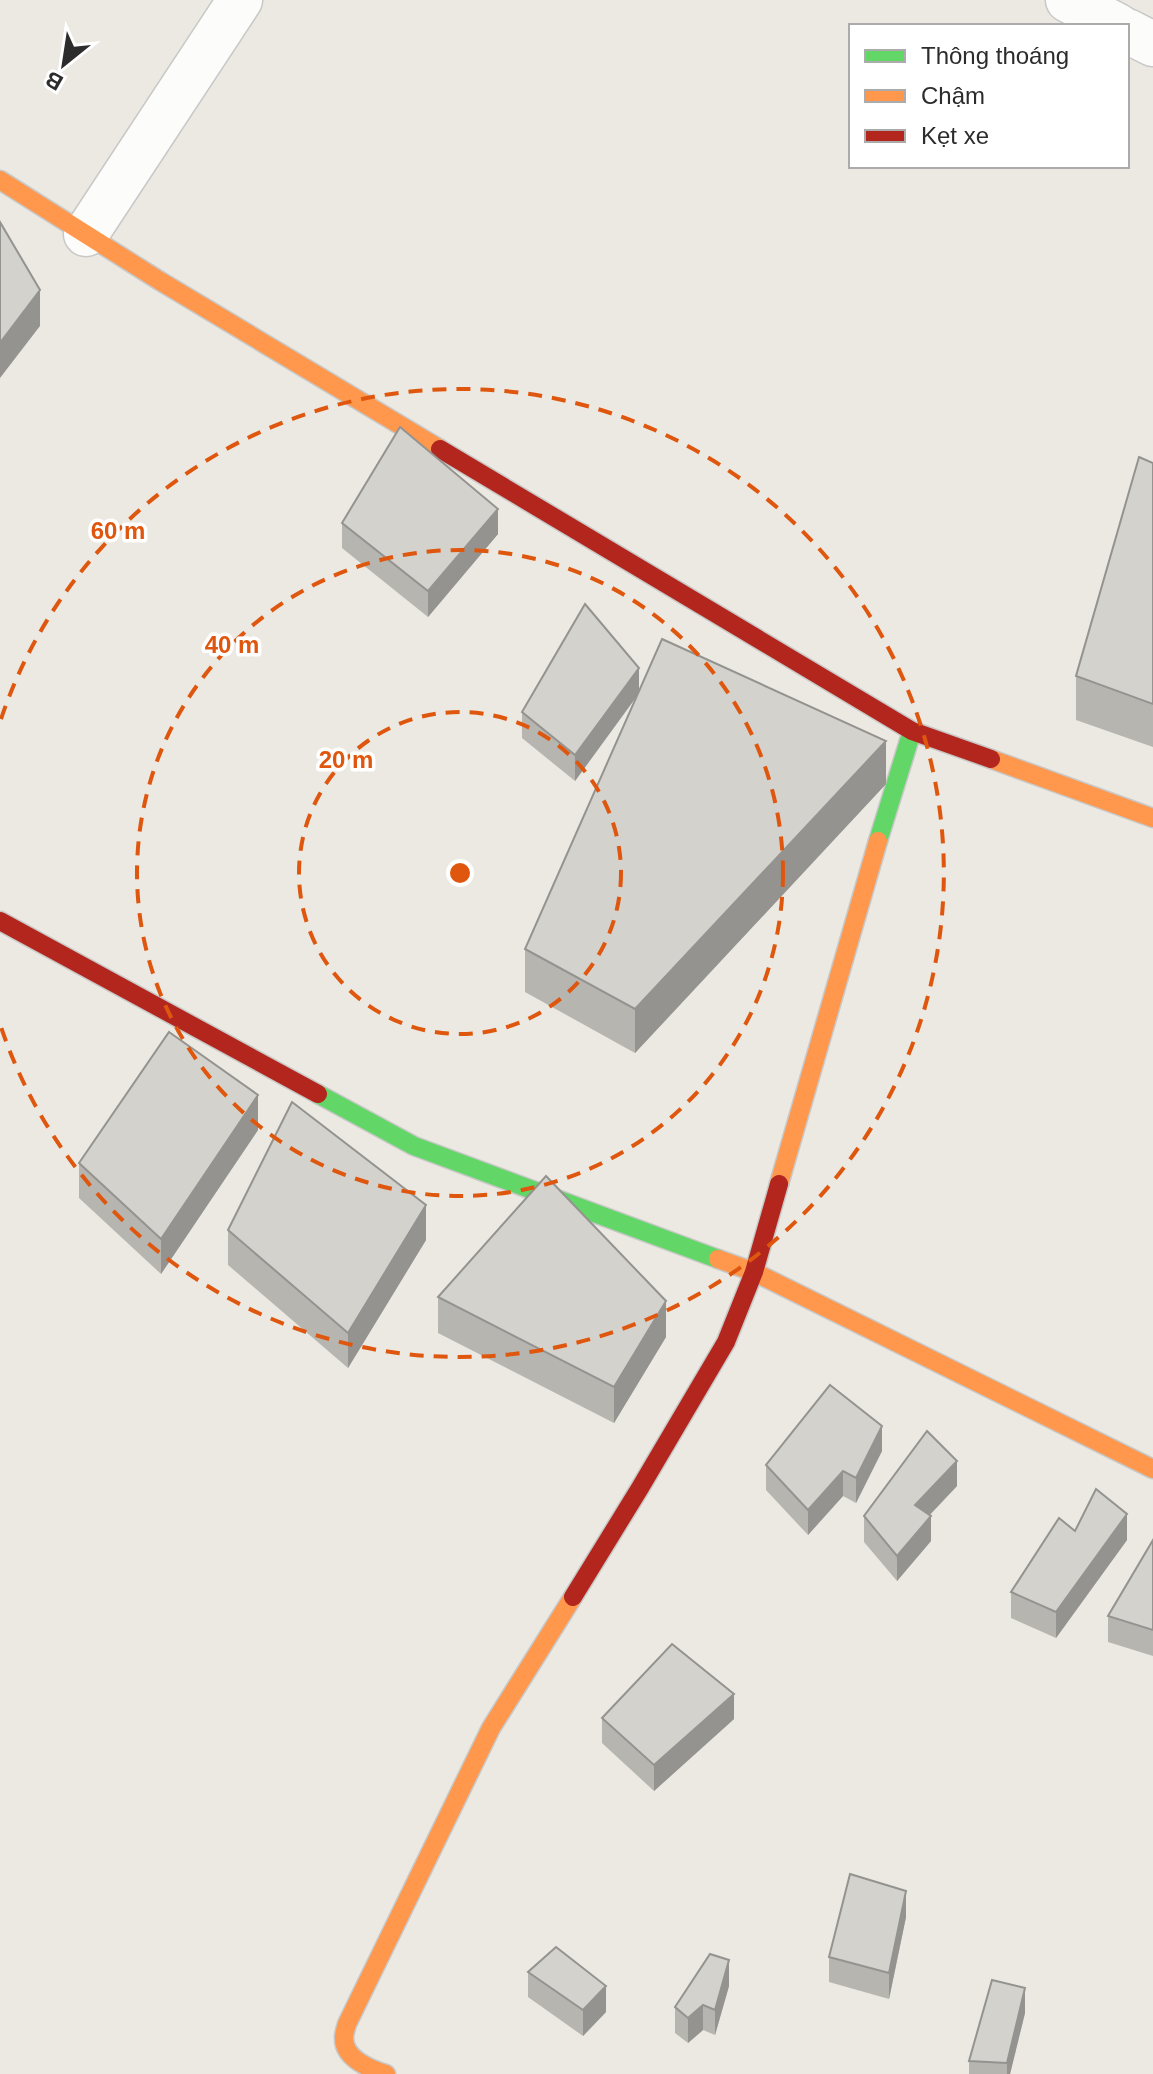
<svg xmlns="http://www.w3.org/2000/svg" width="1153" height="2074" font-family="Arial,sans-serif">
  <style>
    .lines { fill: none; stroke-linecap: round; stroke-linejoin: round }
    .street-casing { stroke: #c8c8c7; stroke-width: 47 }
    .fast-casing { stroke: #c8c8c7; stroke-width: 21 }
    .slow-casing { stroke: #c8c8c7; stroke-width: 21 }
    .jam-casing { stroke: #c8c8c7; stroke-width: 21 }
    .street { stroke: #fcfcfb; stroke-width: 44 }
    .fast { stroke: #63d668; stroke-width: 18 }
    .slow { stroke: #ff974d; stroke-width: 18 }
    .jam { stroke: #b3261e; stroke-width: 18 }
    .wall { fill: #b6b5b0 }
    .shaded-wall { fill: #949390 }
    .building { fill: #d4d2cd; stroke: #949390; stroke-width: 2 }
    .ring { fill: none; stroke: #df570e; stroke-width: 4; stroke-dasharray: 14 10 }
    .centre { fill: #df570e; stroke: #fff; stroke-width: 4 }
    .ring-label { font-size: 24px; text-anchor: middle; font-weight: bold; fill: #df570e; stroke: #fff; stroke-width: 7; stroke-linejoin: round; paint-order: stroke }
  </style>
  <rect width="100%" height="100%" fill="#ebe9e2"/>
  <g class="lines">
    <g class="street-casing">
      <g id="street">
        <path d="M1068 0 1118 26"/>
        <path d="M1127 31 1153 44"/>
        <path d="M86 234 240 0"/>
      </g>
    </g>
    <g class="fast-casing">
      <g id="fast">
        <path d="M878 841 912 731"/>
        <path d="M318 1094 414 1146 718 1259"/>
      </g>
    </g>
    <g class="slow-casing">
      <g id="slow">
        <path d="M0 180 160 281 440 449"/>
        <path d="M991 759 1153 818"/>
        <path d="M779 1184 878 841"/>
        <path d="M718 1259 754 1272 1153 1469"/>
        <path d="M386 2074C370 2069 343 2058 344 2037 344 2033 346 2028 347 2024L491 1728 573 1597"/>
      </g>
    </g>
    <g class="jam-casing">
      <g id="jam">
        <path d="M440 449 912 731 991 759"/>
        <path d="M0 921 318 1094"/>
        <path d="M573 1597 640 1488 726 1342 754 1272 779 1184"/>
      </g>
    </g>
    <use href="#street" class="street"/>
    <use href="#fast" class="fast"/>
    <use href="#slow" class="slow"/>
    <use href="#jam" class="jam"/>
  </g>
  <g class="wall">
    <path d="M1153 463V747L1076 720V676Z"/>
    <path d="M342 523 498 534 428 617 342 548Z"/>
    <path d="M639 689 886 784 635 1053 525 992V949L635 699 575 781 522 738V712Z"/>
    <path d="M258 1130 161 1274 79 1198V1163Z"/>
    <path d="M228 1230 426 1240 348 1368 228 1265Z"/>
    <path d="M438 1297 666 1337 614 1423 438 1333Z"/>
    <path d="M882 1451 856 1503 843 1496 808 1535 766 1490V1465Z"/>
    <path d="M957 1486 930 1515 931 1541 897 1581 864 1542V1516Z"/>
    <path d="M1075 1531 1127 1540 1056 1638 1011 1618V1592Z"/>
    <path d="M1153 1540V1656L1108 1642V1616Z"/>
    <path d="M602 1718 734 1719 654 1791 602 1743Z"/>
    <path d="M906 1917 889 1999 829 1982V1957Z"/>
    <path d="M528 1972 606 2012 583 2036 528 1997Z"/>
    <path d="M729 1986 715 2035 703 2030 688 2043 675 2033V2007Z"/>
    <path d="M1025 2013 1010 2074H969V2061Z"/>
  </g>
  <g class="shaded-wall">
    <path d="M40 290V326L0 378V343Z"/>
    <path d="M498 509V534L428 617V591Z"/>
    <path d="M639 668V693L575 781V755Z"/>
    <path d="M886 741V784L635 1053V1009Z"/>
    <path d="M258 1095V1130L161 1274V1239Z"/>
    <path d="M426 1205V1240L348 1368V1333Z"/>
    <path d="M666 1301V1337L614 1423V1387Z"/>
    <path d="M882 1426V1451L856 1503V1478Z"/>
    <path d="M957 1461V1486L915 1530V1505Z"/>
    <path d="M843 1471V1496L808 1535V1510Z"/>
    <path d="M1127 1514V1540L1056 1638V1612Z"/>
    <path d="M931 1516V1541L897 1581V1556Z"/>
    <path d="M734 1694V1719L654 1791V1765Z"/>
    <path d="M906 1891V1917L889 1999V1973Z"/>
    <path d="M729 1960V1986L715 2035V2010Z"/>
    <path d="M606 1986V2012L583 2036V2010Z"/>
    <path d="M1025 1988V2013L1010 2074H1007V2063Z"/>
    <path d="M703 2005V2030L688 2043V2018Z"/>
  </g>
  <g class="building">
    <path d="M0 222 40 290 0 343Z"/>
    <path d="M400 427 498 509 428 591 342 523Z"/>
    <path d="M1139 457 1153 463V704L1076 676Z"/>
    <path d="M585 604 639 668 575 755 522 712Z"/>
    <path d="M662 639 886 741 635 1009 525 949Z"/>
    <path d="M169 1032 258 1095 161 1239 79 1163Z"/>
    <path d="M292 1102 426 1205 348 1333 228 1230Z"/>
    <path d="M546 1176 666 1301 614 1387 438 1297Z"/>
    <path d="M830 1385 882 1426 856 1478 843 1471 808 1510 766 1465Z"/>
    <path d="M927 1431 957 1461 915 1505 931 1516 897 1556 864 1516Z"/>
    <path d="M1096 1489 1127 1514 1056 1612 1011 1592 1059 1518 1075 1531Z"/>
    <path d="M1153 1540V1630L1108 1616Z"/>
    <path d="M672 1644 734 1694 654 1765 602 1718Z"/>
    <path d="M850 1874 906 1891 889 1973 829 1957Z"/>
    <path d="M556 1947 606 1986 583 2010 528 1972Z"/>
    <path d="M710 1954 729 1960 715 2010 703 2005 688 2018 675 2007Z"/>
    <path d="M992 1980 1025 1988 1007 2063 969 2061Z"/>
  </g>
  <g class="ring">
    <circle cx="460" cy="873" r="161"/>
    <circle cx="460" cy="873" r="323"/>
    <path d="M1 719A484 484 0 1 1 1 1027"/>
  </g>
  <circle cx="460" cy="873" r="12" class="centre"/>
  <g class="ring-label">
    <text x="118" y="539">60 m</text>
    <text x="232" y="653">40 m</text>
    <text x="346" y="768">20 m</text>
  </g>
  <rect x="849" y="24" width="280" height="144" fill="#ffffff" stroke="#ababab" stroke-width="2"/>
  <rect x="865" y="50" width="40" height="12" fill="#63d668" stroke="#ababab" stroke-width="2"/>
  <text x="921" y="64" font-size="24" fill="#2c2c2c">Thông thoáng</text>
  <rect x="865" y="90" width="40" height="12" fill="#ff974d" stroke="#ababab" stroke-width="2"/>
  <text x="921" y="104" font-size="24" fill="#2c2c2c">Chậm</text>
  <rect x="865" y="130" width="40" height="12" fill="#b3261e" stroke="#ababab" stroke-width="2"/>
  <text x="921" y="144" font-size="24" fill="#2c2c2c">Kẹt xe</text>
  <g transform="translate(64 64) rotate(210)" stroke="#ffffff" stroke-width="6" paint-order="stroke">
  <path d="M0-6L14 30L0 20L-14 30Z" fill="#2c2c2c"/>
  <text y="-12" font-size="22" font-weight="bold" text-anchor="middle" fill="#2c2c2c">B</text>
  </g>
</svg>
